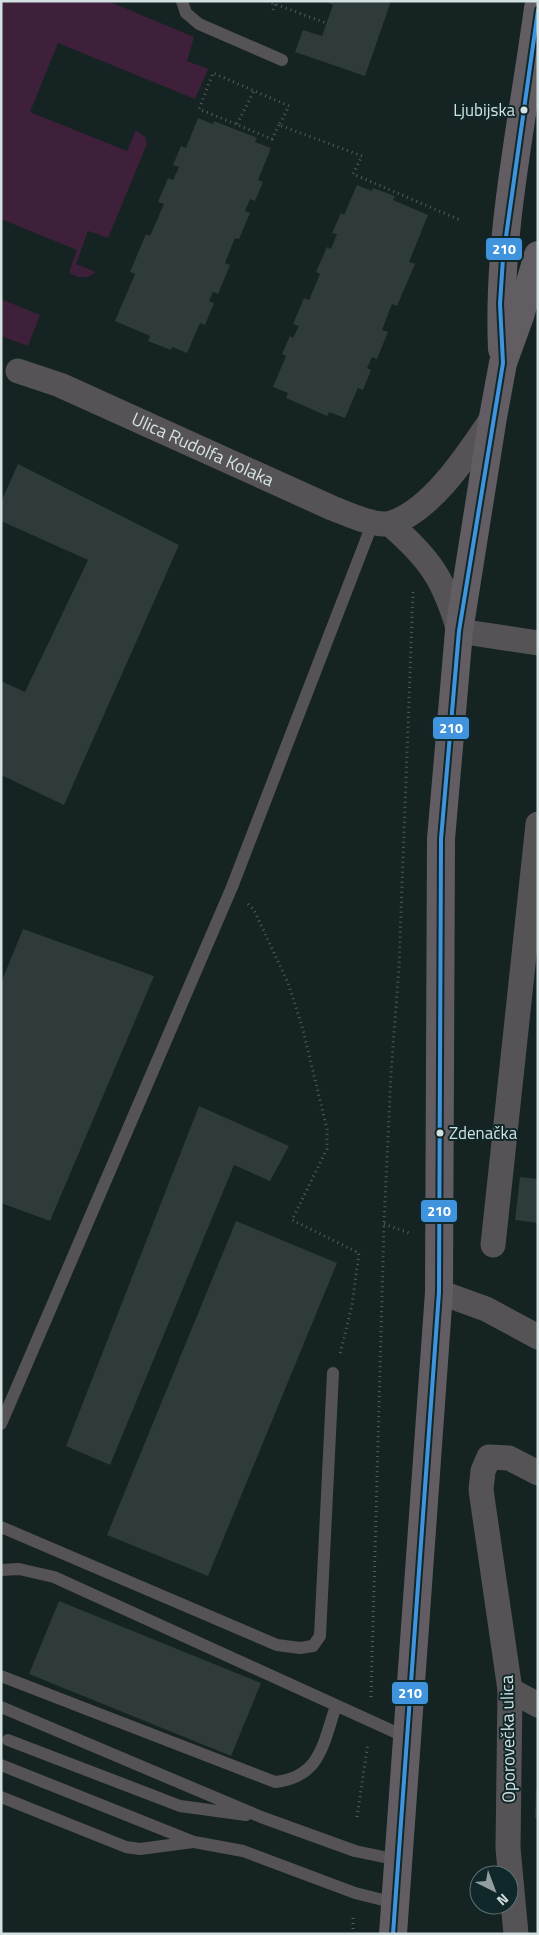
<svg xmlns="http://www.w3.org/2000/svg" width="539" height="1935" font-family="'Titillium Web',sans-serif">
  <style>
    .green { fill: #3e203a }
    .building { fill: #2f3a3a }
    .lines { fill: none; stroke-linecap: round; stroke-linejoin: round }
    .path { stroke: #595a5d; stroke-width: 3; stroke-dasharray: 1 4; stroke-linecap: butt }
    .lane { stroke: #565357; stroke-width: 12 }
    .street { stroke: #565357; stroke-width: 25 }
    .secondary { stroke: #625d63; stroke-width: 28 }
    .bus-1-casing { stroke: #102829; stroke-width: 8 }
    .bus-1 { stroke: #4094de; stroke-width: 4 }
    .bus-dot { fill: #d4e1e2; stroke: #102829; stroke-width: 2 }
    .labels { text-anchor: middle; stroke-width: 4; stroke-linejoin: round; paint-order: stroke }
    .bus-label { font-size: 17px; fill: #d4e1e2; stroke: #102829; text-anchor: end }
    .street-label { font-size: 18px; fill: #d4e1e2; stroke: #102829 }
    .line-badge { stroke: #102829; stroke-width: 2 }
    .badge-label { font-size: 14px; text-anchor: middle; font-weight: bold; fill: #fff }
  </style>
  <rect width="100%" height="100%" fill="#162323"/>
  <g class="green">
    <path d="M1 1H108L194 37 187 61 208 69 195 99 58 43 30 112 127 151 136 130 145 137 147 144 108 238 88 231 76 264 96 272C87 279 78 279 69 272L77 250 1 219Z"/>
    <path d="M1 299 40 315 28 346 1 336Z"/>
  </g>
  <g class="building">
    <path d="M391 1 365 76 295 52 303 30 322 36 333 5 323 1Z"/>
    <path d="M198 118 213 124 214 121 257 138 255 142 271 148 258 180 263 182 255 201 250 199 245 211 250 213 239 239 235 238 225 263 230 265 218 294 213 292 209 301 214 303 205 325 200 323 187 353 172 347 171 350 148 341 150 336 115 321 135 274 130 272 146 234 150 236 164 204 158 202 168 178 173 180 179 167 173 165 181 146 186 148Z"/>
    <path d="M357 185 372 191 373 188 395 196 393 200 428 215 409 262 415 264 397 306 392 304 382 330 388 332 377 359 372 357 367 368 371 370 363 390 358 388 345 418 329 412 327 416 286 398 288 393 273 387 286 356 282 354 290 336 293 338 299 326 293 324 304 298 309 300 320 274 316 272 327 247 331 249 337 234 332 233 341 213 344 215Z"/>
    <path d="M18 464 179 545 64 805 1 775V681L25 692 88 560 1 521V502Z"/>
    <path d="M23 929 154 976 50 1221 1 1203V983Z"/>
    <path d="M199 1106 289 1146 270 1181 234 1165 110 1465 66 1446Z"/>
    <path d="M520 1177 538 1179V1223L515 1220Z"/>
    <path d="M236 1221 337 1263 208 1576 107 1535Z"/>
    <path d="M59 1601 261 1683 231 1756 29 1674Z"/>
    <path d="M536 1790H538V1818H535Z"/>
  </g>
  <g class="lines">
    <g class="path">
      <path d="M267 1 326 23"/>
      <path d="M273 10 276 1"/>
      <path d="M237 124 254 91"/>
      <path d="M279 125 272 139 199 109 213 73 289 106 279 125 362 156 353 174 460 220"/>
      <path d="M248 904 254 910 288 983 302 1026 327 1129V1149L292 1220 359 1253 352 1305 340 1354"/>
      <path d="M384 1224 409 1233"/>
      <path d="M371 1697 384 1224 391 1073 399 967 413 592"/>
      <path d="M357 1817 368 1743"/>
      <path d="M353 1934V1917"/>
    </g>
    <g class="lane">
      <path d="M182 1 186 13 199 24 282 60"/>
      <path d="M1 1424 232 887 373 522"/>
      <path d="M1 1527 277 1645 300 1648 313 1646 320 1636 333 1373"/>
      <path d="M1 1570 19 1569 54 1577 408 1738"/>
      <path d="M1 1676 275 1782C321 1777 323 1743 336 1706"/>
      <path d="M1 1707 261 1817 355 1851 398 1860"/>
      <path d="M8 1740 180 1806 246 1815"/>
      <path d="M1 1765 194 1842 243 1851 355 1893 395 1903"/>
      <path d="M1 1797 126 1847 140 1849 193 1842"/>
    </g>
    <g class="street">
      <path id="s1" d="M18 371 60 385 332 508C346 513 376 528 391 523 432 511 470 451 493 417"/>
      <path d="M390 524C430 559 444 579 459 631L538 643"/>
      <path d="M493 1245 538 824"/>
      <path d="M439 1292 486 1309 538 1337"/>
      <path d="M510 1690 538 1705"/>
      <path d="M516 1934 508 1848 510 1690 481 1490 483 1471 489 1457 509 1458 538 1473"/>
    </g>
    <g class="secondary">
      <path d="M502 349C497 235 523 120 538 8"/>
      <path d="M393 1934 439 1292 441 839 459 631 493 417 503 363 520 316 538 255"/>
    </g>
    <g class="bus-1-casing">
      <path id="bus-1" d="M393 1934 439 1292 441 839 459 631 503 363 500 304 503 258 538 10"/>
    </g>
    <use href="#bus-1" class="bus-1"/>
  </g>
  <g class="bus-dot">
    <circle cx="524" cy="110" r="4.5"/>
    <circle cx="440" cy="1133" r="4.5"/>
  </g>
  <g class="labels">
    <g class="bus-label">
      <text x="515" y="116">Ljubijska</text>
      <text x="449" y="1139" text-anchor="start">Zdenačka</text>
    </g>
    <g class="street-label">
      <text dy="6" stroke="none"><textPath href="#s1" startOffset="201">Ulica Rudolfa Kolaka</textPath></text>
      <text transform="translate(508 1739) rotate(-91)" y="6">Oporovečka ulica</text>
    </g>
  </g>
  <g class="line-badge">
    <rect x="485" y="237" width="38" height="24" rx="5" fill="#4094de"/>
    <rect x="432" y="716" width="38" height="24" rx="5" fill="#4094de"/>
    <rect x="420" y="1199" width="38" height="24" rx="5" fill="#4094de"/>
    <rect x="391" y="1681" width="38" height="24" rx="5" fill="#4094de"/>
  </g>
  <g class="badge-label">
    <text x="504" y="254">210</text>
    <text x="451" y="733">210</text>
    <text x="439" y="1216">210</text>
    <text x="410" y="1698">210</text>
  </g>
  <rect width="539" height="1935" fill="none" stroke="#d4e1e2" stroke-width="5"/>
  <g transform="translate(494 1890) rotate(138)"><circle r="24" fill="#102829" stroke="#5e7273"/>
  <path d="M0-4L9 19L0 12L-9 19Z" fill="#929e9f"/>
  <text y="-8" font-size="14" font-weight="bold" text-anchor="middle" fill="#d4e1e2">N</text>
  </g>
</svg>
